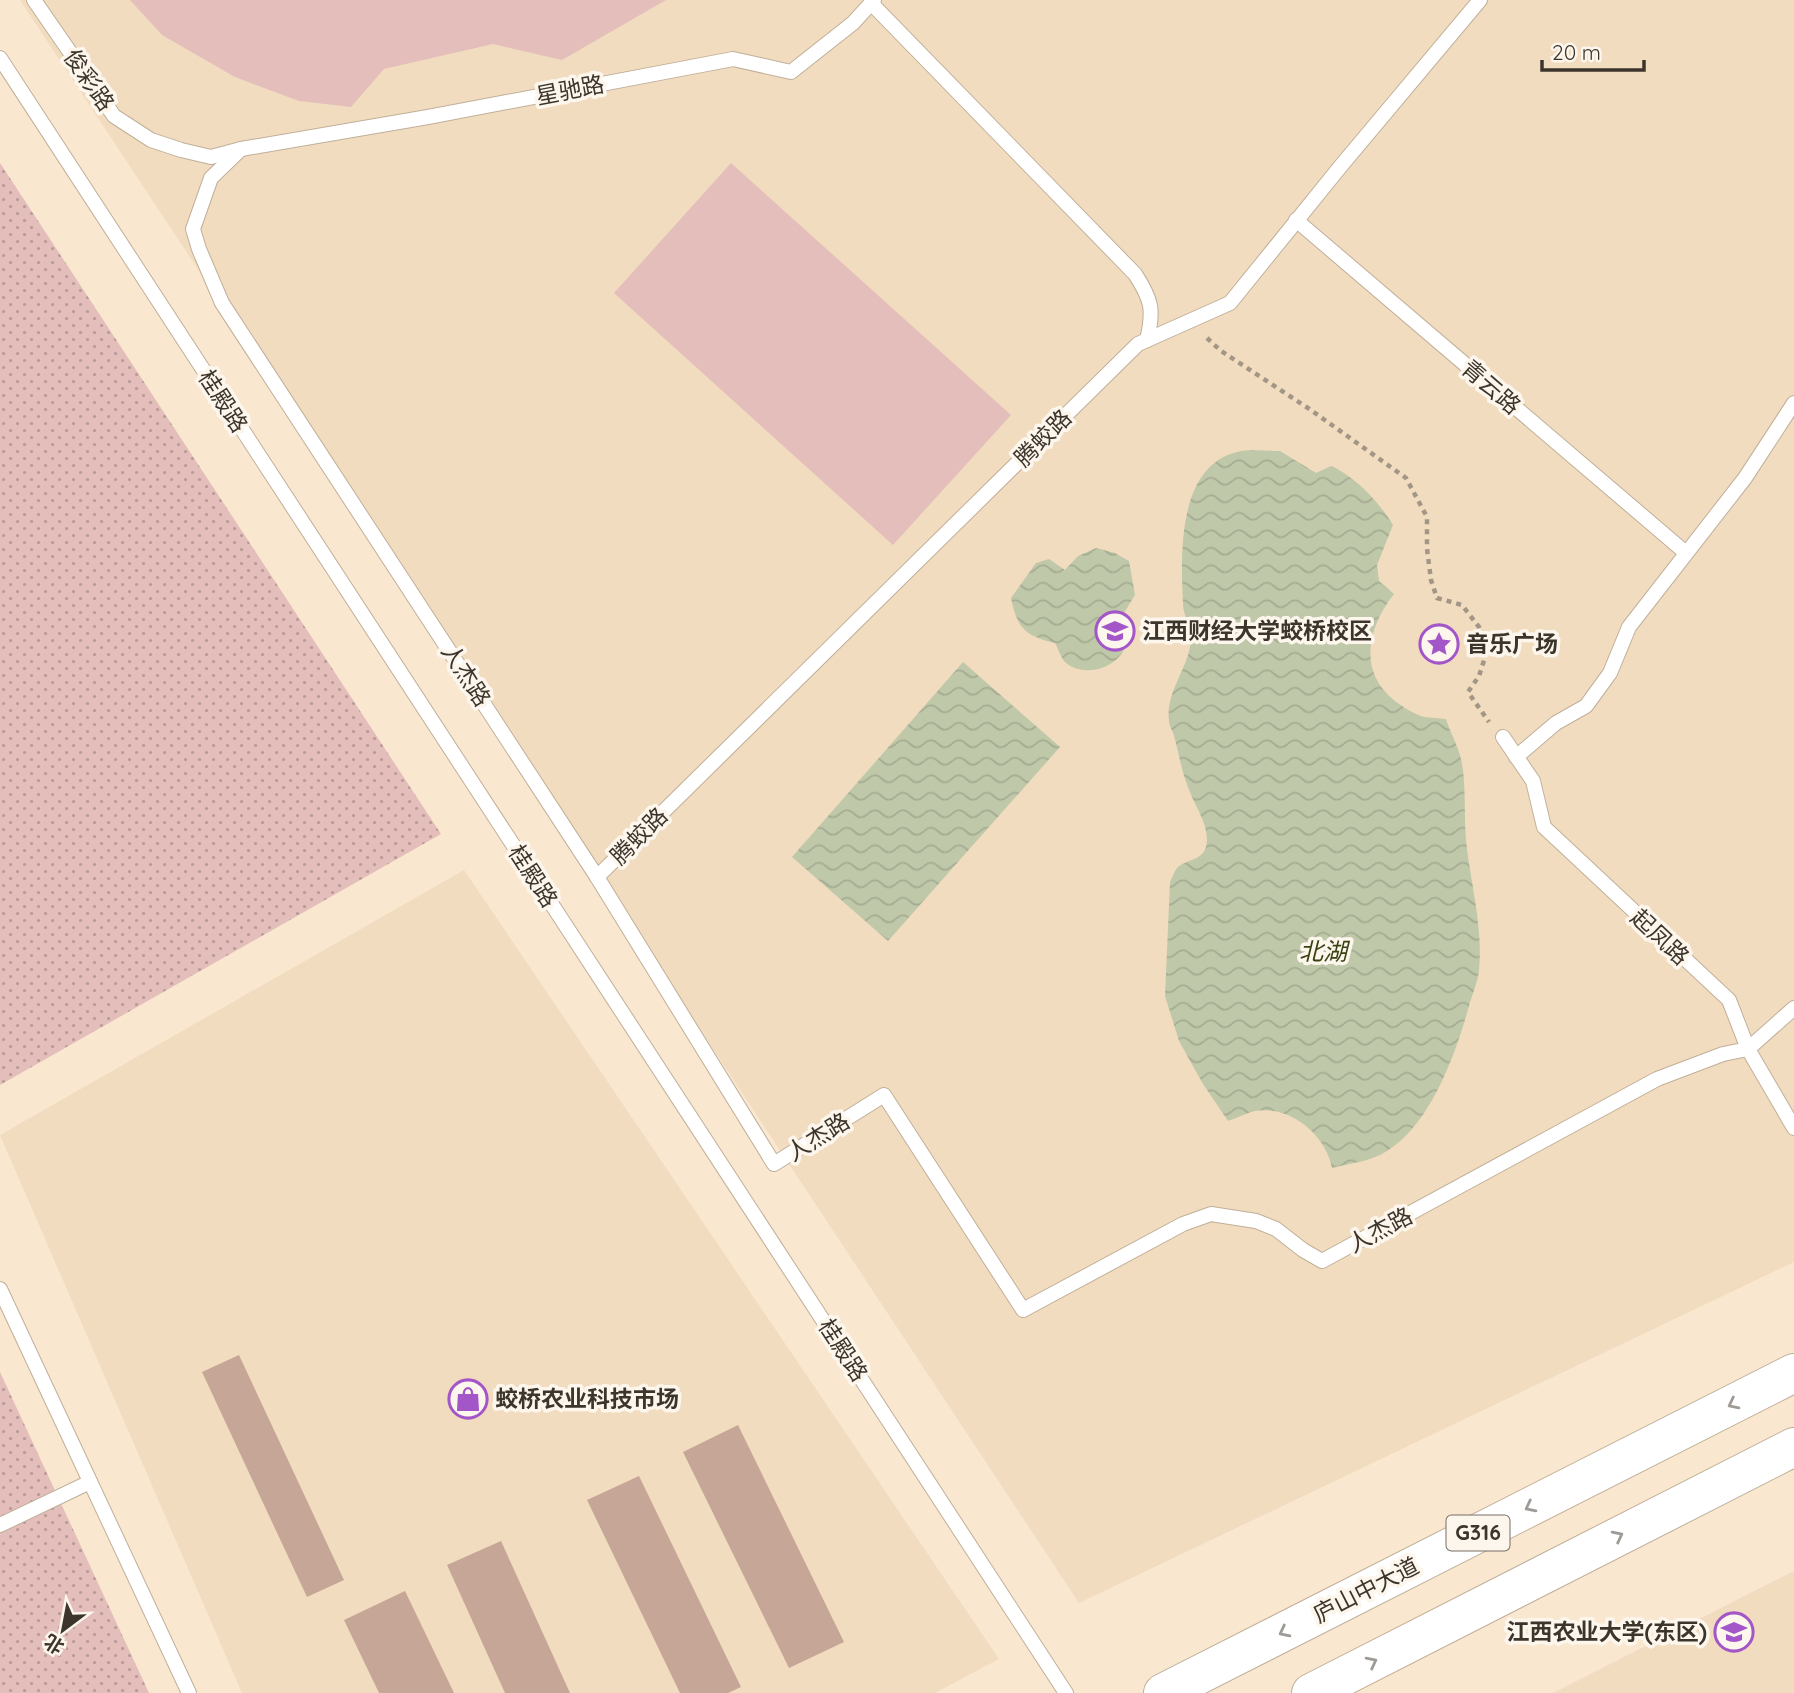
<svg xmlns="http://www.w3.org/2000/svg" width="1794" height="1693" font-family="Quicksand,'Noto Sans SC',sans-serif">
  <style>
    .built { fill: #f2dcbf }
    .grass { fill: url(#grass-dots) }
    .pitch { fill: #e3beba }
    .water { fill: url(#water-waves) }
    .building { fill: #c6a696 }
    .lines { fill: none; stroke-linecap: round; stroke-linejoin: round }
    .service-casing { stroke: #c0af99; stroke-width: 16 }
    .trunk-casing { stroke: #c0af99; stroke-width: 40 }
    .path { stroke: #a39686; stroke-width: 4.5; stroke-dasharray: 5 5; stroke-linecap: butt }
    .service { stroke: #fff; stroke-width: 14 }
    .trunk { stroke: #fff; stroke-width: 38 }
    .oneway { stroke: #9e9a96 }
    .labels { text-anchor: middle; stroke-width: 7; stroke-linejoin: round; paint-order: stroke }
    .shield { fill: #fdf6ed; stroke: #766f66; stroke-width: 2 }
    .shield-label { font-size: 21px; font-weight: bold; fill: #3c352c }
    .street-label { font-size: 23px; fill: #3c352c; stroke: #fdf6ed }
    .poi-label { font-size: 23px; font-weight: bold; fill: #3c352c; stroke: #fdf6ed; text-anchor: start }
    .water-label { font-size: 24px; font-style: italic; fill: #384311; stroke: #fdf6ed }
  </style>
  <defs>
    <pattern id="grass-dots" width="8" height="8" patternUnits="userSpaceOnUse" patternTransform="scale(1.75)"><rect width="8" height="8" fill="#e3beba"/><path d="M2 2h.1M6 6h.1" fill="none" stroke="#b99b97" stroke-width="1.8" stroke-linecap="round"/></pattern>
    <pattern id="water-waves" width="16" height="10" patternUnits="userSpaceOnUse" patternTransform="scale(1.75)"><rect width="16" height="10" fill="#bfc8a9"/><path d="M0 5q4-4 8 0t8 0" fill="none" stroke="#a5ac92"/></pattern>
  </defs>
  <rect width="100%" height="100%" fill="#f9e7d0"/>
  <g class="built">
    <path d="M20 0H1794V1262L1079 1603Z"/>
    <path d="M464 870 999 1659 935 1693H242L0 1135Z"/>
    <path d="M1794 1571V1693H1553Z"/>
  </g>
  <g class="grass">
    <path d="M0 163 441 834 0 1085Z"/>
    <path d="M0 1372 149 1693H0Z"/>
  </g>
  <g class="pitch">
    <path d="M130 0H666L562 60 493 44 384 69 351 107 299 101 235 77 162 35Z"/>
    <path d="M731 163 1011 415 893 545 614 293Z"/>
  </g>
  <g class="water">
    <path d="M1280 451 1316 473 1331 466C1356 477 1379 502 1393 525L1377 565 1379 581 1394 594C1368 627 1357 671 1395 701 1403 707 1414 714 1424 717 1431 718 1439 718 1446 719 1450 732 1458 746 1461 759 1467 784 1463 821 1467 849 1472 889 1483 929 1479 970 1478 982 1472 994 1469 1006 1456 1053 1431 1124 1387 1151 1370 1162 1351 1163 1332 1168 1326 1135 1290 1105 1255 1111 1246 1113 1237 1118 1228 1121L1203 1084 1179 1041 1165 996 1170 882C1172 878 1174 872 1177 868 1186 859 1202 861 1206 847 1211 826 1194 806 1188 787 1181 770 1179 753 1174 736 1173 731 1169 726 1169 721 1165 692 1189 668 1191 640 1192 627 1184 618 1183 605 1181 557 1176 467 1237 452 1250 449 1266 451 1280 451Z"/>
    <path d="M1096 548 1115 553 1129 561 1135 595 1119 621C1122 625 1126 631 1126 635 1130 665 1085 681 1065 662 1061 658 1058 648 1055 643 1025 636 1017 628 1011 598L1036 563 1049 559 1065 570 1078 556Z"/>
    <path d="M963 662 1060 747 888 941 792 857Z"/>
  </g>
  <g class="building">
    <path d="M239 1355 344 1580 307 1597 202 1372Z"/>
    <path d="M738 1425 844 1642 789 1668 683 1452Z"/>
    <path d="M639 1476 741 1687 728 1693H680L587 1500Z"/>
    <path d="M501 1541 570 1693H505L447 1565Z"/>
    <path d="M405 1591 454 1693H379L344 1620Z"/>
  </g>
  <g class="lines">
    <g class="service-casing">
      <g id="service">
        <path d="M34 0 114 116 151 140 181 150 211 157 241 149 428 117 733 59 791 72 853 23 874 0"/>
        <path d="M871 3 1135 274C1152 300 1154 310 1147 340"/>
        <path d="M0 58 1066 1693"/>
        <path d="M241 149 211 178 193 229 199 249 222 303 597 877 774 1164 884 1095 1023 1310 1183 1224 1211 1214 1256 1221 1276 1229 1303 1250 1322 1261 1657 1079 1723 1054 1748 1049 1794 1008"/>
        <path d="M1296 220 1686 553"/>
        <path d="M1503 737 1533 781 1544 827 1729 1000 1748 1049 1794 1128"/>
        <path d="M1516 757 1556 723 1586 706 1610 673 1629 627 1745 478 1794 403"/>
        <path d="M597 877 1138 344 1230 303 1340 167 1480 0"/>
        <path d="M0 1289 189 1693"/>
        <path d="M0 1525 90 1482"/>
      </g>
    </g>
    <g class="trunk-casing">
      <g id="trunk">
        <path d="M1163 1693 1794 1373"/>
        <path d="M1311 1693 1794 1447"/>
      </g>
    </g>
    <path class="path" d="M1207 338 1221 351 1308 408 1406 478 1427 517V549L1431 580 1437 598 1462 605 1479 627 1488 648 1479 676 1468 692 1489 722"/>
    <use href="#service" class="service"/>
    <use href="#trunk" class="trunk"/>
  </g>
  <defs><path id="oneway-chevron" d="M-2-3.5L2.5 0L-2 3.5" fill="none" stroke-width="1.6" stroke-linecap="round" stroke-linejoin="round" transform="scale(1.75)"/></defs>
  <g class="oneway">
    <use href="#oneway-chevron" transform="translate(1733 1404) rotate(153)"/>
    <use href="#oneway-chevron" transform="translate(1530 1507) rotate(153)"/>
    <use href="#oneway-chevron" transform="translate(1618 1536) rotate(-27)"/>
    <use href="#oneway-chevron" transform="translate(1284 1632) rotate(153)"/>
    <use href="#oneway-chevron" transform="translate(1372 1662) rotate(-27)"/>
  </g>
  <defs>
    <g id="university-ring" transform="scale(2.0125)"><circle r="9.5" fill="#fdf6ed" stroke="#a356c8" stroke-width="1.5"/><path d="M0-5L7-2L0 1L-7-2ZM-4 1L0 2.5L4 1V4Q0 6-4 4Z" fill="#a356c8"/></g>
    <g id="sight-ring" transform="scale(2.0125)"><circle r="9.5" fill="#fdf6ed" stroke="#a356c8" stroke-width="1.5"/><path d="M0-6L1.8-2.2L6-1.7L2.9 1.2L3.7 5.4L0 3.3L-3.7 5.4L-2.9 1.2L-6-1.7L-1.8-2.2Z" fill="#a356c8"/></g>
    <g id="shop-ring" transform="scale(2.0125)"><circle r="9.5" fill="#fdf6ed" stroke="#a356c8" stroke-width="1.5"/><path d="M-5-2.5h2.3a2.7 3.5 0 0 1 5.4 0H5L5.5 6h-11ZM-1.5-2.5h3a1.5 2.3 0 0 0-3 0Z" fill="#a356c8"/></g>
  </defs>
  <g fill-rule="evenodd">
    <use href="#university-ring" x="1115" y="631"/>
    <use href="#sight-ring" x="1439" y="644"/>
    <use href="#shop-ring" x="468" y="1399"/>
    <use href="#university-ring" x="1734" y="1632"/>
  </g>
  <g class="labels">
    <rect class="shield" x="1446.5" y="1515.5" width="63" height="35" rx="5"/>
    <g class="shield-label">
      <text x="1478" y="1540">G316</text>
    </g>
    <g class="street-label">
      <text transform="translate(89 80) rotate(55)" y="8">俊彩路</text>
      <text transform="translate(570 90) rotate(-11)" y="8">星驰路</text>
      <text transform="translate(1491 387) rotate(41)" y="8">青云路</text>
      <text transform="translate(223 401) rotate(57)" y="8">桂殿路</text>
      <text transform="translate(1043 438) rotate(-45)" y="8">腾蛟路</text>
      <text transform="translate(466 675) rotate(57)" y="8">人杰路</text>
      <text transform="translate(639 836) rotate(-45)" y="8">腾蛟路</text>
      <text transform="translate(533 876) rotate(57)" y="8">桂殿路</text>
      <text transform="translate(1660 937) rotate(43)" y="8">起凤路</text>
      <text transform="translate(818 1137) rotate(-32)" y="8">人杰路</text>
      <text transform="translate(1380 1230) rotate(-28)" y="8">人杰路</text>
      <text transform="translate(843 1350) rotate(57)" y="8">桂殿路</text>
      <text transform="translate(1366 1590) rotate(-27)" y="8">庐山中大道</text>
    </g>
    <g class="poi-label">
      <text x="1142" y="639">江西财经大学蛟桥校区</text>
      <text x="1466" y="652">音乐广场</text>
      <text x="495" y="1407">蛟桥农业科技市场</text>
      <text x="1707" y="1640" text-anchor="end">江西农业大学(东区)</text>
    </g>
    <g class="water-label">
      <text x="1323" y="960">北湖</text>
    </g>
  </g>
  <g transform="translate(63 1630) rotate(212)" stroke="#fdf6ed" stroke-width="5" paint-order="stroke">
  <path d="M0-5L12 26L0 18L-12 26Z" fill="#3c352c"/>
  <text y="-10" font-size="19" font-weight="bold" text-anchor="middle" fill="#3c352c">北</text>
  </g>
  <path d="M1542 60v10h102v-10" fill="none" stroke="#3c352c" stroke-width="3.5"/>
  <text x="1552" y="60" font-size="21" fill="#3c352c" stroke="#fdf6ed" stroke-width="5" paint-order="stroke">20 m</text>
</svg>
